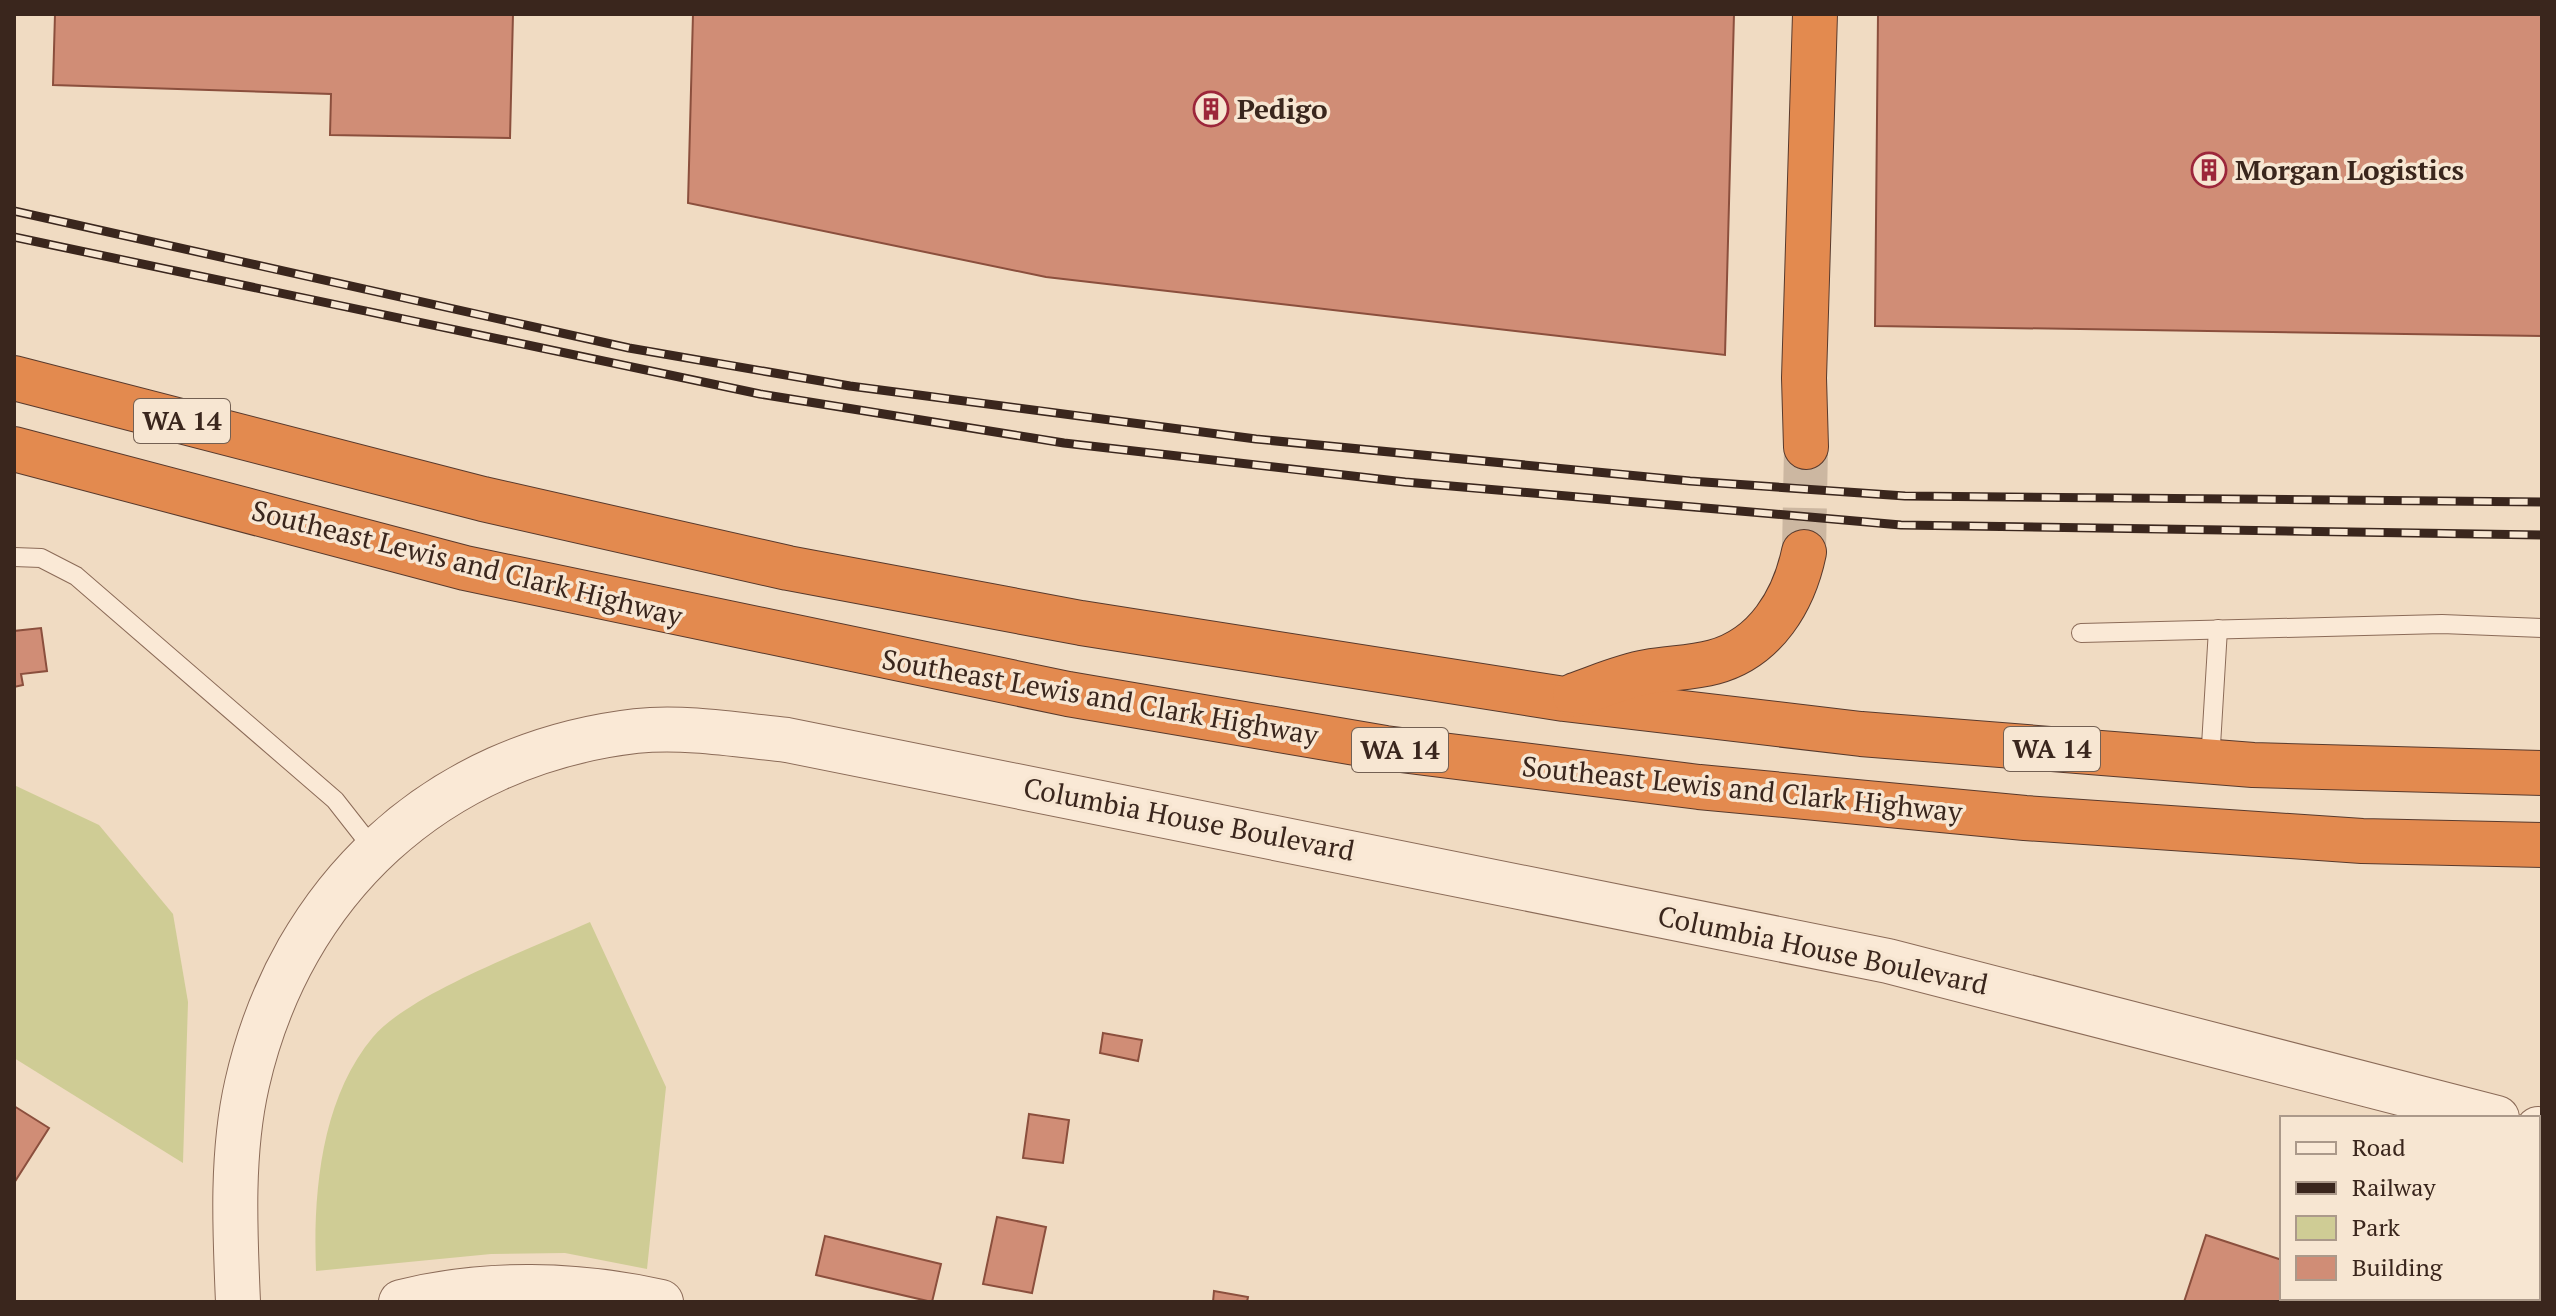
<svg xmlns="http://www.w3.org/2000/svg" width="2556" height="1316" font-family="'PT Serif',serif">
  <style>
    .green { fill: #cfcc95 }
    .building { fill: #d08d76; stroke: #8b4f3d; stroke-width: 2 }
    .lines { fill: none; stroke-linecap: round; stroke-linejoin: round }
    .motorway-tunnel { stroke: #ccb7a1; stroke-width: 44; stroke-dasharray: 44 22; stroke-linecap: butt }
    .service-casing { stroke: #8b6b58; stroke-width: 20 }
    .tertiary-casing { stroke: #8b6b58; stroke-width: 46 }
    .motorway-casing { stroke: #583a2d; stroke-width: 46 }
    .service { stroke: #fae9d6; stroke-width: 18 }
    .tertiary { stroke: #fae9d6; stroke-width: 44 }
    .motorway { stroke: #e38a4f; stroke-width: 44 }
    .rail-casing { stroke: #3a261d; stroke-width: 9 }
    .rail { stroke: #f7e6d2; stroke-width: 6; stroke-dasharray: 18; stroke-linecap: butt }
    .labels { text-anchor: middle; stroke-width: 7; stroke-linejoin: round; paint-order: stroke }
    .shield { fill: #f7e6d2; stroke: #736053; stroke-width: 2 }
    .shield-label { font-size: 26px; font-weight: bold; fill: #3a261d }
    .poi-label { font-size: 28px; font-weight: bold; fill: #3a261d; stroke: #f7e6d2; text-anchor: start }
    .street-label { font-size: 28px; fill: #3a261d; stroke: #f7e6d2 }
  </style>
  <rect width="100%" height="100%" fill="#f0dbc2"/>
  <g class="green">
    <path d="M14 785 99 825 173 914 188 1002 183 1163 14 1058Z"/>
    <path d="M590 922 666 1087 647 1269 565 1253 491 1254 316 1271C313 1193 321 1099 373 1037 410 993 535 947 590 922Z"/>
    <path d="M2542 1172V1302H2498L2500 1298H2538V1184Z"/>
  </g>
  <g class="building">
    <path d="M55 14H513L510 138 330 135 331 94 53 85Z"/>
    <path d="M693 14H1734L1725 355 1046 277 688 203Z"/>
    <path d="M1878 14H2542V336L1875 326Z"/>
    <path d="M41 628 47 671 21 674 23 685 14 687V631Z"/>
    <path d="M1103 1033 1142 1040 1138 1061 1100 1053Z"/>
    <path d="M14 1106 49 1128 14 1183Z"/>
    <path d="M1029 1114 1069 1120 1063 1163 1023 1158Z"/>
    <path d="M997 1217 1046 1227 1032 1293 983 1284Z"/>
    <path d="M2206 1235 2282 1260V1298H2333L2332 1302H2184Z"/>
    <path d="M825 1236 941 1264 932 1302 816 1275Z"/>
    <path d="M1214 1291 1248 1297 1247 1302H1213Z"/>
  </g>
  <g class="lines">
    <path class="motorway-tunnel" d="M1804 552 1806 447"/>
    <g class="service-casing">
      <g id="service">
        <path d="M14 557 41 558 76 576 335 800 375 851"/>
        <path d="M2081 633 2442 624 2542 628"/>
        <path d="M2210 762 2218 629"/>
      </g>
    </g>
    <g class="tertiary-casing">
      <g id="tertiary">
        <path d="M2538 1129 2542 1130"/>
        <path d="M238 1302C235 1232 231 1154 247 1084 291 890 437 754 636 731 686 726 738 735 787 740L1888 961 2497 1118"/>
        <path d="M401 1302C485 1281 577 1283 661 1302"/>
      </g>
    </g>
    <g class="motorway-casing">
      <g id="motorway">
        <path d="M14 378 483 499 788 568 1081 623 1564 699 1861 734 2253 765 2542 773"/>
        <path d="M1806 447 1804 378 1815 14"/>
        <path d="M14 449 465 568 1068 694 1385 748 1699 787 2025 818 2362 841 2542 845"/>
        <path d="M1575 695C1598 687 1623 676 1647 672 1669 668 1692 668 1714 662 1766 648 1794 600 1804 552"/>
      </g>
    </g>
    <use href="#service" class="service"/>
    <use href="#tertiary" class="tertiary"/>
    <use href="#motorway" class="motorway"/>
    <g class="rail-casing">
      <g id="rail">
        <path d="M14 211 629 348 850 386 1256 439 1690 481 1905 496 2542 502"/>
        <path d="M14 237 760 394 1064 443 1405 482 1901 525 2542 535"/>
      </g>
    </g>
    <use href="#rail" class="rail"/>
  </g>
  <defs>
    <g id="building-ring" transform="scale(1.8)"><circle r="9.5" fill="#f7e6d2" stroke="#9c263a" stroke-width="1.5"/><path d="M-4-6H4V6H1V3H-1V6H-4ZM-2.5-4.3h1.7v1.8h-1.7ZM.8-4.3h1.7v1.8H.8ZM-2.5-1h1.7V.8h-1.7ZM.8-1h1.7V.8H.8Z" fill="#9c263a"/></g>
  </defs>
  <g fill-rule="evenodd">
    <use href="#building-ring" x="1211" y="109"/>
    <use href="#building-ring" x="2209" y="170"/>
  </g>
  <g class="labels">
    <g class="shield">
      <rect x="134" y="399" width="96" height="44" rx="6"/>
      <rect x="2004" y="727" width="96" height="44" rx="6"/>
      <rect x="1352" y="728" width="96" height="44" rx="6"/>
    </g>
    <g class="shield-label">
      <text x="182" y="430">WA 14</text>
      <text x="2052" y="758">WA 14</text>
      <text x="1400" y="759">WA 14</text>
    </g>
    <g class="poi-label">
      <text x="1237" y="119">Pedigo</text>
      <text x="2235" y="180">Morgan Logistics</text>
    </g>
    <g class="street-label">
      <text transform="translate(467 563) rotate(14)" y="10">Southeast Lewis and Clark Highway</text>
      <text transform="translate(1100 697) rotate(10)" y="10">Southeast Lewis and Clark Highway</text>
      <text transform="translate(1742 789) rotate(6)" y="10">Southeast Lewis and Clark Highway</text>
      <text transform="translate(1189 819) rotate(11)" y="10">Columbia House Boulevard</text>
      <text transform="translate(1823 950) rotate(12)" y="10">Columbia House Boulevard</text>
    </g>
  </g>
  <rect width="2556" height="1316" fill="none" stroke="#3a261d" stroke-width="32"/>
  <rect x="2280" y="1116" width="260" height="184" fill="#f7e6d2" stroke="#ab998a" stroke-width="2"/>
  <rect x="2296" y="1142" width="40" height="12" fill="#fae9d6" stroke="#ab998a" stroke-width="2"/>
  <text x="2352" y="1156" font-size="24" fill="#3a261d">Road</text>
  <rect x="2296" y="1182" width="40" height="12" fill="#3a261d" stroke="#ab998a" stroke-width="2"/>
  <text x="2352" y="1196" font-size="24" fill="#3a261d">Railway</text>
  <rect x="2296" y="1216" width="40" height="24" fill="#cfcc95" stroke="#ab998a" stroke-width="2"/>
  <text x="2352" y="1236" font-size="24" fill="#3a261d">Park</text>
  <rect x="2296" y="1256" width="40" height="24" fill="#d08d76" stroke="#ab998a" stroke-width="2"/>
  <text x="2352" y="1276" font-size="24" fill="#3a261d">Building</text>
</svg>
